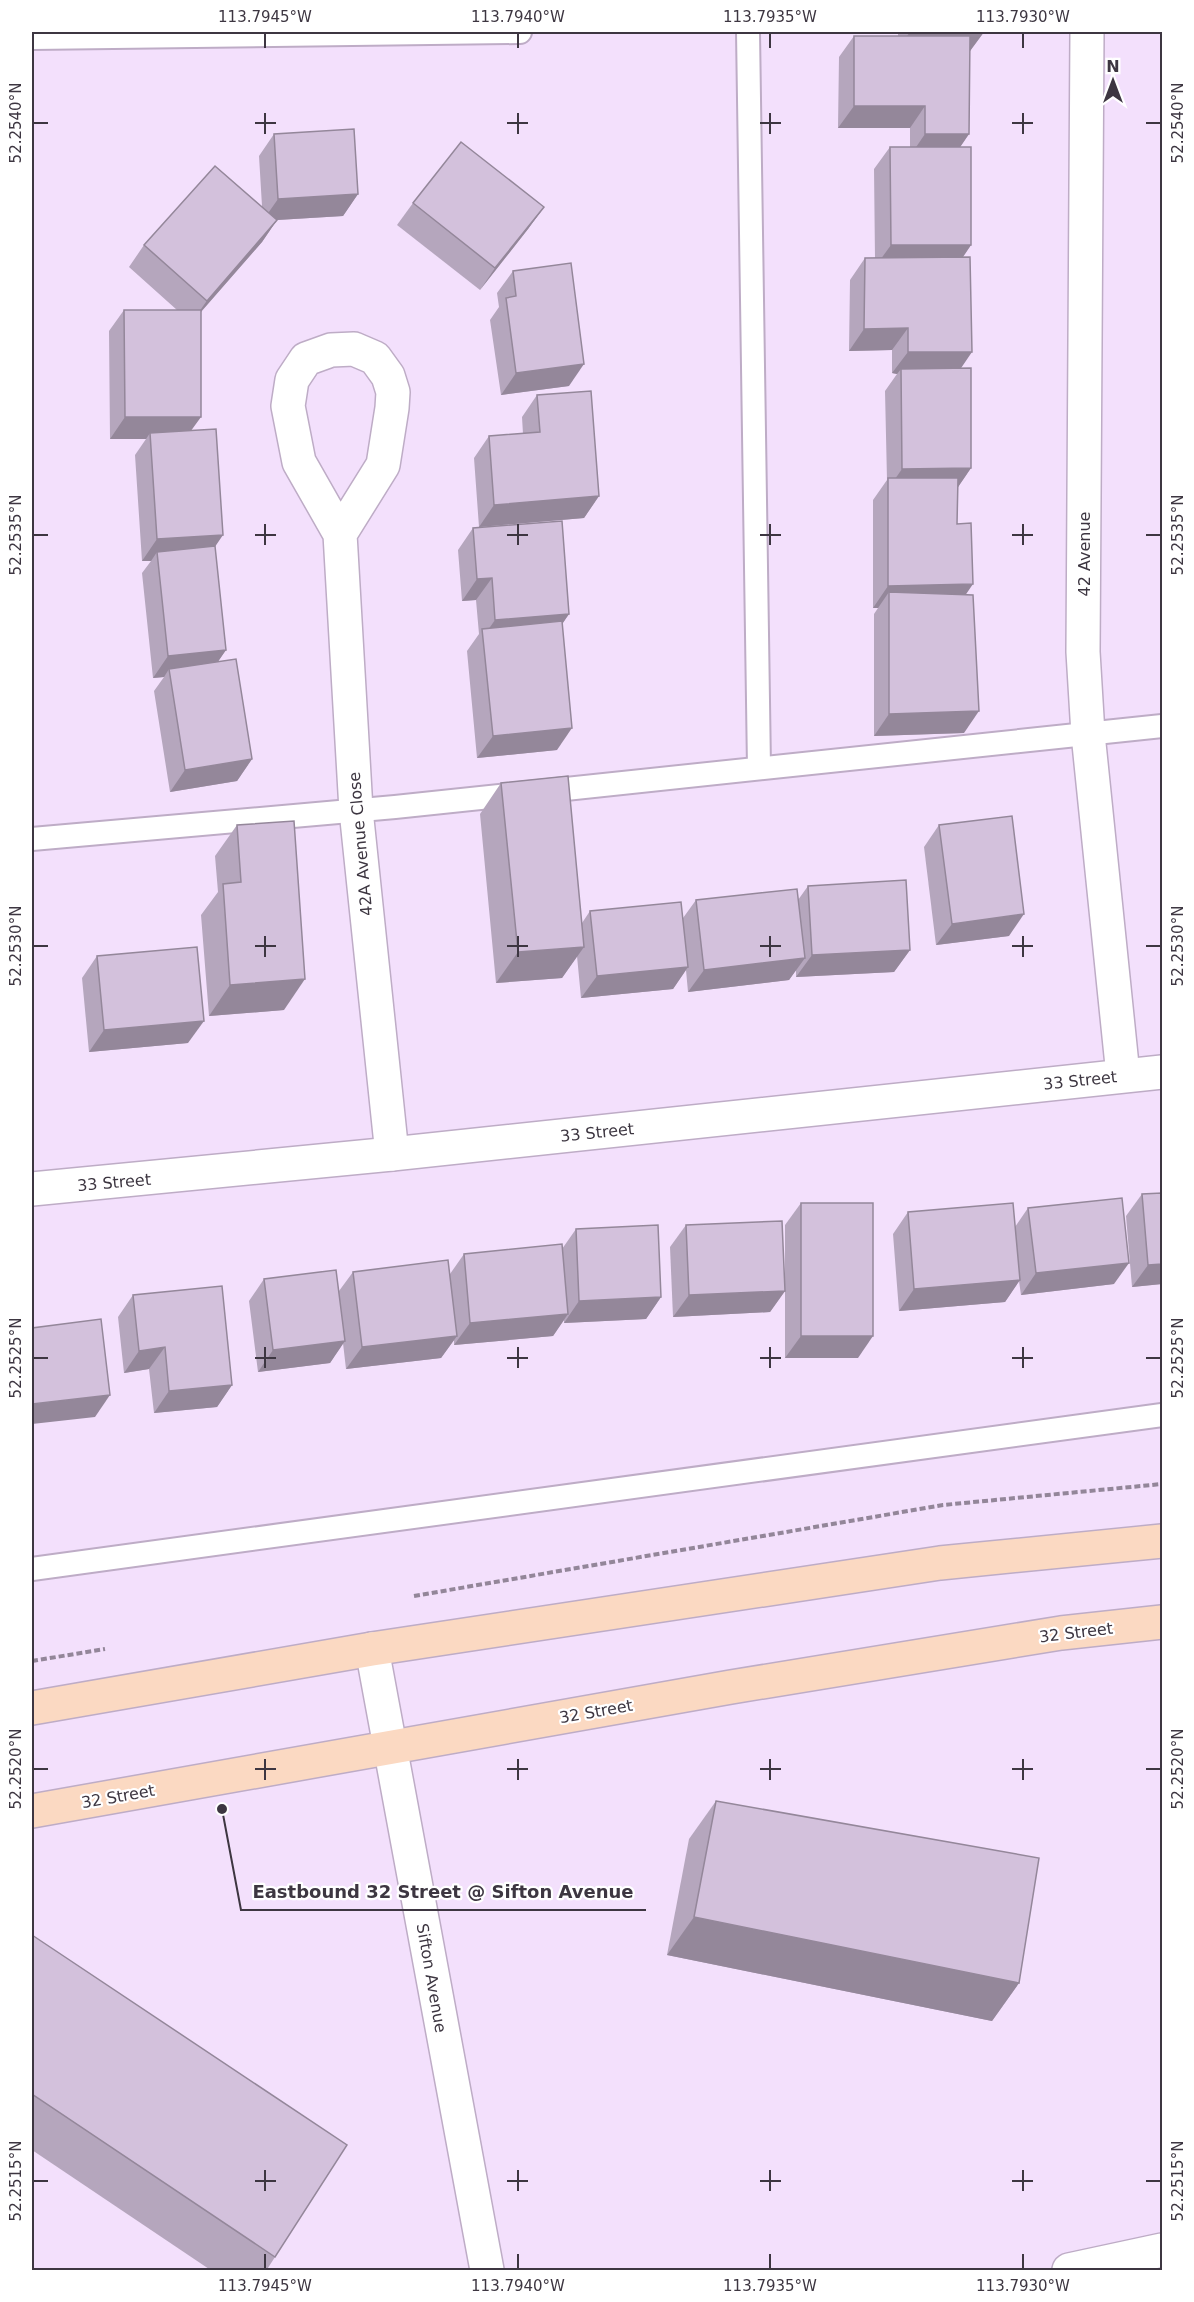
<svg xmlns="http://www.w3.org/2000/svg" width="1194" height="2302" font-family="'DejaVu Sans',sans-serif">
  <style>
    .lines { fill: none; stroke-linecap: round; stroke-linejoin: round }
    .lane-casing { stroke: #beacc6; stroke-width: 26 }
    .street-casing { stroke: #beacc6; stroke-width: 36 }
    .secondary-casing { stroke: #beacc6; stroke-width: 36 }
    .path { stroke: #938699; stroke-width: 4; stroke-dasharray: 6 3; stroke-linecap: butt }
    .lane { stroke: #fff; stroke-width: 22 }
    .street { stroke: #fff; stroke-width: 33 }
    .secondary { stroke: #fbd9c2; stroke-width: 33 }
    .wall { fill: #b5a6bd }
    .shaded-wall { fill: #94879a }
    .building { fill: #d3c1dc; stroke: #94879a; stroke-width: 1.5 }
    .ticks { fill: none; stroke: #3d3641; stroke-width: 2 }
    .labels { text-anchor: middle; stroke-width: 4.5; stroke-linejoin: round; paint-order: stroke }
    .street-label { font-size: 16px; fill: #3d3641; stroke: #fff }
    .leader { fill: none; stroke: #3d3641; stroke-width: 2 }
    .callout-dot { fill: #3d3641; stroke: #fff; stroke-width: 2 }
    .callout-label { font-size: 18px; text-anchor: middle; font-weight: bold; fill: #3d3641; stroke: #fff; stroke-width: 4.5; stroke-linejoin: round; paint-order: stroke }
    .neatline { fill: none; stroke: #3d3641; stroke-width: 2 }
    .ticks-label { font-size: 15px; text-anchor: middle; fill: #3d3641 }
  </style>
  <rect width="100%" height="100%" fill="#f3e0fc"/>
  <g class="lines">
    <g class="lane-casing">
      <g id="lane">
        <path d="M748 32 759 768"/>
        <path d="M32 38 520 32"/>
        <path d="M32 839 395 807 1162 726"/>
        <path d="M32 1569 1162 1415"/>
      </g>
    </g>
    <g class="street-casing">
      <g id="street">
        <path d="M1087 32 1083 652 1088 734 1123 1075"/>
        <path d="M340 534 383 465 392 408 393 392 388 376 375 358 354 349 331 350 306 359 292 380 288 406 299 462 340 534 356 810 392 1154"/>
        <path d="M32 1189 392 1154 1162 1072"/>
        <path d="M372 1649 487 2270"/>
        <path d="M1069 2270 1162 2250"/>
      </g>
    </g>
    <g class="secondary-casing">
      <g id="secondary">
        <path d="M32 1708 372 1649 940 1563 1162 1541"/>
        <path d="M32 1811 731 1687 1061 1633 1162 1622"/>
      </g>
    </g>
    <g class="path">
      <path d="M414 1596 943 1505 1162 1484"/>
      <path d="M32 1661 105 1649"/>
    </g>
    <use href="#lane" class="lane"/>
    <use href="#street" class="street"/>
    <use href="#secondary" class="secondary"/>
  </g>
  <g class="wall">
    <path d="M898 32H984L970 51 969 134 960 147 971 245 963 257 961 368 971 468 958 487 957 524 965 595 964 733 874 736V614L878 608H873V500L887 480 885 391 897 374 892 373V350L849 351 850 280 865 258H875L874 169 890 147H910V128H838L839 57 854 36H898Z"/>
    <path d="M274 134 358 194 343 216 277 220 262 242 201 312 191 430 215 547 226 650 218 661 252 759 237 781 170 792 154 691 164 677 153 678 142 573 151 561H142L135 455 146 439H110L109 331 124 310H177L129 267 144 245 262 206 259 156Z"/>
    <path d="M413 203 544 207 528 229 480 290 397 225Z"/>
    <path d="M513 271 569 386 501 395 490 320 499 307 497 293Z"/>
    <path d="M537 395 599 496 584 518 479 527 474 458 489 436 523 434 522 417Z"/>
    <path d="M473 528 569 614 562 624 557 750 477 758 467 651 479 634 476 600 462 601 458 550Z"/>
    <path d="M501 783 582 923 590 911 683 918 696 900H798L808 886 910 950 894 972 796 977V970L789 980 688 992 686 970 673 989 581 998 577 956 562 978 496 983 480 814Z"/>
    <path d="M237 825 284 1010 209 1016 201 915 218 892 215 856Z"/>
    <path d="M939 825 1009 936 936 945 924 847Z"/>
    <path d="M97 956 188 1043 89 1052 82 978Z"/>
    <path d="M1162 1193V1284L1132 1287 1126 1216 1142 1194Z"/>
    <path d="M801 1203 858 1358H785V1225Z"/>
    <path d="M1028 1208 1114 1284 1021 1295 1019 1281 1005 1302 899 1311 893 1234 908 1212 1015 1227Z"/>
    <path d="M686 1225 785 1291 770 1312 673 1317 670 1247Z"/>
    <path d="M576 1229 661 1297 646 1319 564 1323V1320L553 1336 454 1345V1340L441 1358 346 1369 343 1343 330 1363 258 1372 249 1301 264 1279 339 1291 353 1272 450 1274 464 1254 562 1249Z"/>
    <path d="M133 1295 232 1385 217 1407 154 1413 149 1369 124 1373 118 1317Z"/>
    <path d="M716 1801 1019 1983 992 2021 667 1955 689 1839Z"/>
    <path d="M32 1935 275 2257 266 2271H212L32 2150Z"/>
  </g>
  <g class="shaded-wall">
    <path d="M910 32H984L970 51 898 48Z"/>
    <path d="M854 106H925L910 128H838Z"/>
    <path d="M925 134H969L954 156H910Z"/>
    <path d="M358 194 343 216 277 220 262 242 192 322 278 199Z"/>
    <path d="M544 207 528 229 480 290 495 268Z"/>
    <path d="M891 245H971L956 267H875Z"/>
    <path d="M908 328 892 350 849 351 864 329Z"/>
    <path d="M908 352H972L957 374 901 369 897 374 892 373Z"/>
    <path d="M584 364 569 386 501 395 516 373Z"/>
    <path d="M125 417H201L185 439 150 433 146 439H110Z"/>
    <path d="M971 468 956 490 888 489 902 469Z"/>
    <path d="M599 496 584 518 479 527 494 505Z"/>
    <path d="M223 535 208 557 157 552 151 561H142L157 539Z"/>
    <path d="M492 578 476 600 462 601 477 579Z"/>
    <path d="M973 584 958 606 889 592 878 608H873L888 586Z"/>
    <path d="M569 614 554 636 483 637 495 620Z"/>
    <path d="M226 650 211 672 169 669 164 677 153 678 168 656Z"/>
    <path d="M979 711 964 733 874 736 889 714Z"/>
    <path d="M572 728 557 750 477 758 493 736Z"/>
    <path d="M252 759 237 781 170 792 185 770Z"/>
    <path d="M1024 914 1009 936 936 945 952 924Z"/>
    <path d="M584 947 562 978 496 983 518 952Z"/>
    <path d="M910 950 894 972 796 977 812 955Z"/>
    <path d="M805 958 789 980 688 992 704 970Z"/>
    <path d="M688 967 673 989 581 998 597 976Z"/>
    <path d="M305 979 284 1010 209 1016 230 985Z"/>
    <path d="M204 1021 188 1043 89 1052 104 1030Z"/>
    <path d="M1129 1263 1114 1284 1021 1295 1036 1273Z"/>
    <path d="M1162 1264V1284L1132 1287 1148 1265Z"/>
    <path d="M1020 1280 1005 1302 899 1311 914 1289Z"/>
    <path d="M785 1291 770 1312 673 1317 689 1295Z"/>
    <path d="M661 1297 646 1319 564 1323 579 1301Z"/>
    <path d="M568 1314 553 1336 454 1345 470 1323Z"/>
    <path d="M457 1336 441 1358 346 1369 362 1347Z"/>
    <path d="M801 1336H873L858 1358H785Z"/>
    <path d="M345 1341 330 1363 258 1372 273 1350Z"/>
    <path d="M165 1347 149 1369 124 1373 139 1351Z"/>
    <path d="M232 1385 217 1407 154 1413 169 1391Z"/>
    <path d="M110 1395 95 1417 32 1424V1404Z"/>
    <path d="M694 1917 1019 1983 992 2021 667 1955Z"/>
  </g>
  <g class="building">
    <path d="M854 36H970L969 134H925V106H854Z"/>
    <path d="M354 129 358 194 278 199 274 134Z"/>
    <path d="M461 142 544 207 495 268 413 203Z"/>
    <path d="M890 147H971V245H891Z"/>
    <path d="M215 166 277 220 207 301 144 245Z"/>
    <path d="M970 257 972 352H908V328L864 329 865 258Z"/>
    <path d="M571 263 584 364 516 373 506 298 516 296 513 271Z"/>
    <path d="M124 310H201V417H125Z"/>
    <path d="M971 368V468L902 469 901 369Z"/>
    <path d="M591 391 599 496 494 505 489 436 540 432 537 395Z"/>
    <path d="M216 429 223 535 157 539 150 433Z"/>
    <path d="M888 478H958L957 524 971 523 973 584 888 586Z"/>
    <path d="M562 521 569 614 495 620 492 578 477 579 473 528Z"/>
    <path d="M215 546 226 650 168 656 157 552Z"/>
    <path d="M889 592 973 595 979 711 889 714Z"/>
    <path d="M562 621 572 728 493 736 482 629Z"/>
    <path d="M236 659 252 759 185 770 169 669Z"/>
    <path d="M568 776 584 947 518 952 501 783Z"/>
    <path d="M1012 816 1024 914 952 924 939 825Z"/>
    <path d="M294 821 305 979 230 985 223 884 241 882 237 825Z"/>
    <path d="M906 880 910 950 812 955 808 886Z"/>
    <path d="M797 889 805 958 704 970 696 900Z"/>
    <path d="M681 902 688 967 597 976 590 911Z"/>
    <path d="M197 947 204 1021 104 1030 97 956Z"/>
    <path d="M1162 1193V1264L1148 1265 1142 1194Z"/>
    <path d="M1122 1198 1129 1263 1036 1273 1028 1208Z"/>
    <rect x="801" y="1203" width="72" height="133"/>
    <path d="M1013 1203 1020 1280 914 1289 908 1212Z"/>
    <path d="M782 1221 785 1291 689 1295 686 1225Z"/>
    <path d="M658 1225 661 1297 579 1301 576 1229Z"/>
    <path d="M562 1244 568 1314 470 1323 464 1254Z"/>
    <path d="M448 1260 457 1336 362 1347 353 1272Z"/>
    <path d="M336 1270 345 1341 273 1350 264 1279Z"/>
    <path d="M222 1286 232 1385 169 1391 165 1347 139 1351 133 1295Z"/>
    <path d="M101 1319 110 1395 32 1404V1328Z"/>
    <path d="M716 1801 1039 1858 1019 1983 694 1917Z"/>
    <path d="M32 1935 347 2145 275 2257 32 2094Z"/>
  </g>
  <path class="ticks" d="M265 33V48M518 33V48M770 33V48M1023 33V48M265 113V134M518 113V134M770 113V134M1023 113V134M33 123H48M255 123H276M507 123H528M760 123H781M1012 123H1033M1146 123H1161M265 524V545M518 524V545M770 524V545M1023 524V545M33 535H48M255 535H276M507 535H528M760 535H781M1012 535H1033M1146 535H1161M265 936V957M518 936V957M770 936V957M1023 936V957M33 946H48M255 946H276M507 946H528M760 946H781M1012 946H1033M1146 946H1161M265 1347V1368M518 1347V1368M770 1347V1368M1023 1347V1368M33 1358H48M255 1358H276M507 1358H528M760 1358H781M1012 1358H1033M1146 1358H1161M265 1759V1780M518 1759V1780M770 1759V1780M1023 1759V1780M33 1769H48M255 1769H276M507 1769H528M760 1769H781M1012 1769H1033M1146 1769H1161M265 2170V2191M518 2170V2191M770 2170V2191M1023 2170V2191M33 2181H48M255 2181H276M507 2181H528M760 2181H781M1012 2181H1033M1146 2181H1161M265 2254V2269M518 2254V2269M770 2254V2269M1023 2254V2269"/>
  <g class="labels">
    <g class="street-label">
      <text transform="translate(1084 554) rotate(-90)" y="6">42 Avenue</text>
      <text transform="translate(360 844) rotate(-95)" y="6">42A Avenue Close</text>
      <text transform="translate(1080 1080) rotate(-6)" y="6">33 Street</text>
      <text transform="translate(597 1132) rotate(-6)" y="6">33 Street</text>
      <text transform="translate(114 1182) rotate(-5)" y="6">33 Street</text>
      <text transform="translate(1076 1632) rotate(-7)" y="6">32 Street</text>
      <text transform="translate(596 1711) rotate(-10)" y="6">32 Street</text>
      <text transform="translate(118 1796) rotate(-10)" y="6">32 Street</text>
      <text transform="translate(432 1978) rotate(80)" y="6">Sifton Avenue</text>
    </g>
  </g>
  <path class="leader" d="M222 1809L241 1910H646"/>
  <circle class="callout-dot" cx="222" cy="1809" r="6"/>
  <g class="callout-label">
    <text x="443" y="1898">Eastbound 32 Street @ Sifton Avenue</text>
  </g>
  <rect width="1194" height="2302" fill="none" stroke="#ffffff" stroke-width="66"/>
  <g transform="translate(1113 81)" stroke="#ffffff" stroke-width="4.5" paint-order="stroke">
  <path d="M0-4.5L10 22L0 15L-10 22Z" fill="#3d3641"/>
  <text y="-9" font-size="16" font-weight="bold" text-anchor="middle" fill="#3d3641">N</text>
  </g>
  <rect x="33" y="33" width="1128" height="2236" class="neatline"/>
  <g class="ticks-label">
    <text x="265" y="22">113.7945°W</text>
    <text x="518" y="22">113.7940°W</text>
    <text x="770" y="22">113.7935°W</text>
    <text x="1023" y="22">113.7930°W</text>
    <text transform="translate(16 123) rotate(-90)" y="5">52.2540°N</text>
    <text transform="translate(1178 123) rotate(-90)" y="5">52.2540°N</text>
    <text transform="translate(16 535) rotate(-90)" y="5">52.2535°N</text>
    <text transform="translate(1178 535) rotate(-90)" y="5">52.2535°N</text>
    <text transform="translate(16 946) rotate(-90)" y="5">52.2530°N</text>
    <text transform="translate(1178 946) rotate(-90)" y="5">52.2530°N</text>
    <text transform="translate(16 1358) rotate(-90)" y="5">52.2525°N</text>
    <text transform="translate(1178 1358) rotate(-90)" y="5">52.2525°N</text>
    <text transform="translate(16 1769) rotate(-90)" y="5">52.2520°N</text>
    <text transform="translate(1178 1769) rotate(-90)" y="5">52.2520°N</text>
    <text transform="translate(16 2181) rotate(-90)" y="5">52.2515°N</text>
    <text transform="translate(1178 2181) rotate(-90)" y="5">52.2515°N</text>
    <text x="265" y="2291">113.7945°W</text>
    <text x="518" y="2291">113.7940°W</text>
    <text x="770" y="2291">113.7935°W</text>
    <text x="1023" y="2291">113.7930°W</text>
  </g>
</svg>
